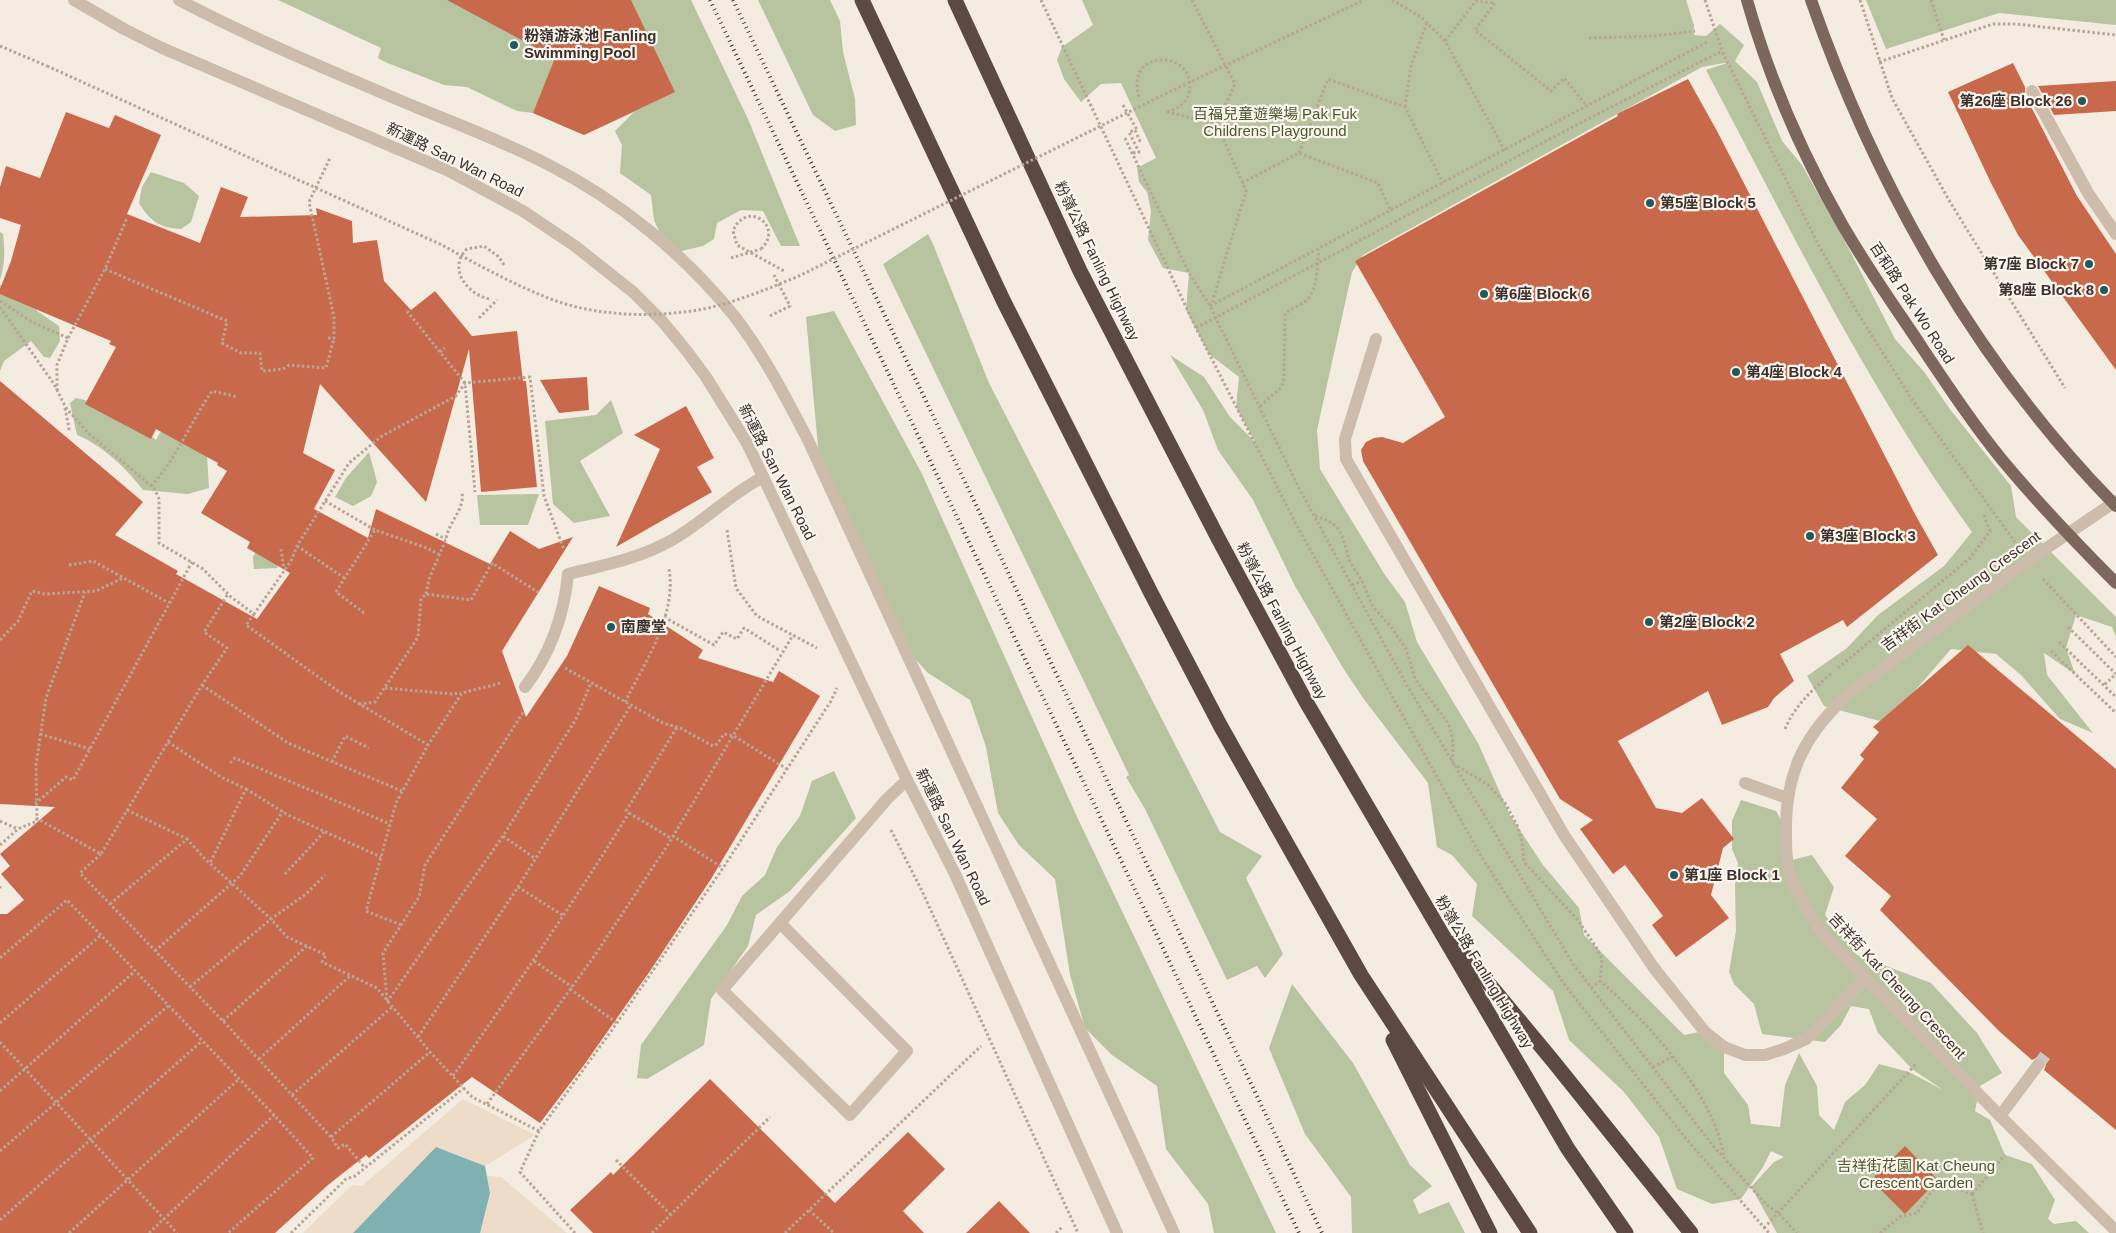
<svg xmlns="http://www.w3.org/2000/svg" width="2116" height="1233" font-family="Arial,'Noto Sans SC',sans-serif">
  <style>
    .green { fill: #b8c4a0 }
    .plaza { fill: #ecdcc8 }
    .water { fill: #7fb0b2 }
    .building { fill: #c8694b }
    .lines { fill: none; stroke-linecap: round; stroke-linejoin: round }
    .minor-tunnel { stroke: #cfc6bd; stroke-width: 12; stroke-dasharray: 12 6; stroke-linecap: butt }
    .path { stroke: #b9a596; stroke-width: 3; stroke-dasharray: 2.5 2.5; stroke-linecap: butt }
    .minor { stroke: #cdbbac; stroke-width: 12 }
    .major { stroke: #7d675c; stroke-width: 12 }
    .highway { stroke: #5c4a42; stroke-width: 15 }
    .rail { stroke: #3b302b; stroke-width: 4; stroke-dasharray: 1 4; stroke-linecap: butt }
    .path-bridge { stroke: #b9a596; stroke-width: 3; stroke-dasharray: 2.5 2.5; stroke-linecap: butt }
    .poi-dot { fill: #1f5a5e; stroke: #fbf5ee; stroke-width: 2 }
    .labels { text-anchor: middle; stroke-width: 4.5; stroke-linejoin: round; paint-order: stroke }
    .poi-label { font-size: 15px; font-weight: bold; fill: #3b302b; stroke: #fbf5ee; text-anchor: start }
    .park-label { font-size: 15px; fill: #4a5a2e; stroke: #fbf5ee }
    .street-label { font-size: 15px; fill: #3b302b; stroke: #fbf5ee }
  </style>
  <rect width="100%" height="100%" fill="#f4ebe1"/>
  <g class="green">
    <path d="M278 0H691L748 119 800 246H781L763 211 741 210 717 223 714 239 703 246 669 254 654 220 651 195 620 173 622 145 615 131 634 112 584 135 533 113 517 111 467 87 444 85 385 62 378 58 381 48Z"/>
    <path d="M758 0H830L840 21 843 52 855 99 856 125 835 131 813 115Z"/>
    <path d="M1082 0H1686L1694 25V35L1706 36 1720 24 1744 45 1735 61 1757 82 1782 141 1802 165 1850 251 1895 339 1925 373 1949 408 2011 486 2016 517 2116 617V637L2112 627 2076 615 2066 648 2075 674 2044 653 2047 675 2093 733 2060 719 2021 675 1996 654 1951 649 1887 723 1824 706 1807 676 1847 648 1878 615 1944 566 1972 532C1868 389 1789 227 1706 70L1730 62 1702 67 1363 255 1352 272 1317 430 1320 469 1385 575 1405 602 1417 642 1478 743 1510 815 1543 865 1579 908 1584 935 1684 1035 1709 1030 1724 1048V1073L1748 1105 1751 1124 1780 1127 1785 1085 1799 1053 1817 1086 1819 1115 1834 1130 1845 1102 1865 1085 1879 1064 1909 1072 1943 1090 1912 1069 1878 1033 1869 1009 1851 1006 1841 1025 1825 1042 1762 1034 1754 1004 1734 984 1729 972 1736 931 1735 885 1738 863 1732 849V821L1741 800 1776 811 1790 837 1792 860 1812 855 1834 887 1825 915 1857 955 1931 983 1977 1033 2002 1073 1980 1086 1975 1111 1990 1120 2005 1155 2032 1164 2055 1200 2048 1219 2054 1224 2076 1221 2089 1233H1777L1751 1187 1774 1162 1784 1157 1771 1151 1763 1167 1741 1199 1712 1204 1677 1189 1659 1137 1624 1092 1569 1040 1553 991 1472 916 1477 884 1452 855 1437 847 1428 783 1363 698 1343 668 1295 586 1253 500 1218 450 1203 410 1170 355 1204 377 1230 417 1255 442 1236 407 1239 377 1209 354 1186 310 1189 273 1163 268 1148 240 1151 211 1147 192 1139 182 1137 168 1156 158 1121 83 1101 84 1081 102 1064 79 1057 60 1062 47 1093 25Z"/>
    <path d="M1866 0H2116V25L1999 13 1886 49Z"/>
    <path d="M151 172 184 183 199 196 191 222 181 229C159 228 150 221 139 203L142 187Z"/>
    <path d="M0 232 3 234C5 251 5 264 0 280Z"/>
    <path d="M928 234 933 244 989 383 1220 832 1262 856 1246 878 1283 954 1265 978 1257 966 1227 980 1145 809 1126 777 1129 775 883 264Z"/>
    <path d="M0 285C15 291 34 294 37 311L59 326 60 341 50 358 44 357 31 341 4 361 0 371Z"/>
    <path d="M834 311 922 474 1078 819 1276 1233H1214L1208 1204 1166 1149 1157 1086 1112 1055 1085 1028 1070 975 1055 879 1019 845 998 813 986 747 970 700 928 673 907 650 819 457 806 317Z"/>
    <path d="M76 398 106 405 140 427 156 440 178 402 206 440 209 488 188 494 143 490C126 468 102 445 77 435L70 403Z"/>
    <path d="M611 400 623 433 580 461 610 516 574 523 553 504 545 421 596 415Z"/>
    <path d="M369 452 377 482 371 496 353 506 335 497 346 478Z"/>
    <path d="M539 494 528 525H480L477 495Z"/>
    <path d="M299 524 277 568 254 569 253 557 267 529Z"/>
    <path d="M834 771 856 818 790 891 756 915 748 946 711 999 704 1045 647 1079 637 1078 641 1045 727 925 742 896 765 875 777 847 800 816 812 781Z"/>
    <path d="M1292 984 1353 1063 1410 1165 1432 1186 1413 1200 1419 1214 1449 1202 1465 1233H1352L1351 1197 1305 1134 1269 1048Z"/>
  </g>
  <g class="plaza">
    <path d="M463 1099 535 1135 485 1166 436 1147 353 1233H303L352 1185 362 1186Z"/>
    <path d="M487 1176 501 1177 567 1233H480L490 1193Z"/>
  </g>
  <path class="water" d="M436 1147 485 1166 490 1193 480 1233H353Z"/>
  <g class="building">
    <path d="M447 0H631L675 92 584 135 533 113 555 58Z"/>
    <path d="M2013 63 2025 87V95L2077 196 2116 254V370L2018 235 1991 183 1948 92Z"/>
    <path d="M1688 79 1717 131 1916 516 1938 555 1847 627 1843 620 1780 654 1794 681 1774 698 1768 707 1722 725 1708 691 1618 741 1656 808 1682 813 1702 798 1734 839 1723 848 1711 895 1729 918 1676 957 1652 925 1663 916 1625 865 1613 874 1580 829 1593 820 1560 799 1363 461 1361 450 1366 442 1374 438 1382 437 1403 443 1445 417 1355 261 1618 116 1617 114Z"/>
    <path d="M2116 81V111L2054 115 2038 86Z"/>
    <path d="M66 112 109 128 115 115 161 135 127 214 200 243 221 187 248 197 240 217 317 215 316 208 352 221 353 243 377 240 384 281 411 310 435 291 472 336 517 331 523 381H526L537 487 481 492 469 349 426 502 320 384 303 453 335 470 314 509 368 538 376 509 490 564 510 531 539 549 573 537 502 651 526 717 567 656 599 586 650 608 648 614 703 650 698 658 773 682 779 671 820 696 711 879 650 971 584 1065 540 1123 472 1077 369 1158 366 1155 328 1185 275 1233H0V914H7L24 900 1 874 10 866 0 854 55 807 0 804V381L143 502 115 535 178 571 176 574 257 619 290 573 247 548 250 542 201 513 227 471 217 465 218 463 156 429 151 439 85 404 116 347 109 344 111 341 0 294V289L11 261 21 225 0 218V187L6 166 40 178Z"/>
    <path d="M587 377 589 410 559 413 540 380Z"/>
    <path d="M686 406 714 458 697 467 712 492 616 547 660 449 634 435Z"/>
    <path d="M1968 645 2116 769V1130L2044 1070 2046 1065 2043 1059 2038 1057 2032 1060 2000 1032 1880 910 1891 896 1845 856 1877 819 1841 788 1864 759 1860 755 1879 732 1873 727Z"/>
    <path d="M710 1079 835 1203 908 1132 945 1169 903 1211 924 1233H593L570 1210 611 1172 613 1175Z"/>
    <path d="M1905 1146 1938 1180 1905 1214 1871 1180Z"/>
    <path d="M999 1201 1030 1233H966Z"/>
  </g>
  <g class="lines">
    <path class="minor-tunnel" d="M2038 1065 2047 1053"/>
    <g class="path">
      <path d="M1041 0 1196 328 1296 524 1481 856 1564 984 1687 1140 1769 1233"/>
      <path d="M1192 0 1235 84 1217 124 1246 191 1211 306"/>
      <path d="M1392 0 1421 17 1445 41 1505 151"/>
      <path d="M1705 0 1722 51 1819 246 1859 315 1913 401 2015 542"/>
      <path d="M1860 0 1892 98 1950 202 2065 388"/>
      <path d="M1931 0 1944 40"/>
      <path d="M1589 38 1655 36 1695 31"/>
      <path d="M1445 41 1476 1 1495 3 1475 30 1551 91 1564 78 1587 106"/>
      <path d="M0 46 47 66"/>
      <path d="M1879 62 1993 24H2016L2116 35"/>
      <path d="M1139 97C1124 46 1199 50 1189 93 1186 104 1177 109 1167 112"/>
      <path d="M1123 105 1137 130"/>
      <path d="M1405 107 1411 66 1427 22"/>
      <path d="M1167 112 1217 124"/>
      <path d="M1125 138 1189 273 1210 306 1299 488 1349 580 1405 682 1573 964 1714 1147 1768 1206 1778 1213 1797 1233"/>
      <path d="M1133 153 1139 152 1129 132 1135 130 1140 141 1143 142"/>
      <path d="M1299 153 1328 79 1405 107 1443 183"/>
      <path d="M1242 183 1299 153 1378 183 1391 211"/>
      <path d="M731 258 761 249"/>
      <path d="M105 269 227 321 222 343 241 353H260L262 371 283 369 289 365 326 368 334 338"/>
      <path d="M489 299C467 294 447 268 467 249L484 246 499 257 504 265"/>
      <path d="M0 301 32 322 68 338 57 365V390"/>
      <path d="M1210 306 1707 42"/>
      <path d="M0 307 54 384 66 408 89 434 154 488 159 499V543L203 569 231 597 254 614 291 561 297 546 349 463 382 436 456 396 465 383 530 377 544 496 564 550"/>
      <path d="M407 311 465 383 475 492"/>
      <path d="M770 316 790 306 774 275"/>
      <path d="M479 318 497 300"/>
      <path d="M1196 328 1580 123 1722 51"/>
      <path d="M68 338 105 269 127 218"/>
      <path d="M328 338H334V317L309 202 330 158"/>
      <path d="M440 352 445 348"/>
      <path d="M1260 406 1281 388 1284 378 1285 314C1292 307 1301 306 1308 299 1318 287 1317 264 1319 249"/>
      <path d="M65 408 69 428 68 432"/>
      <path d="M151 486C176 460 191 421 212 391L238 397"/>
      <path d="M325 501 375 530"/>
      <path d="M1315 516 1327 520 1336 526 1342 535 1350 562 1362 581 1373 607 1392 628 1406 649 1415 679 1448 723C1454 736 1453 749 1452 763L1487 784 1505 803 1517 825 1522 841 1524 862 1577 919 1596 947 1602 959 1600 981C1646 1020 1716 1096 1724 1158"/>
      <path d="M727 530 736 588 757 616 817 648"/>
      <path d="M436 534 446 539"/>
      <path d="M297 546 346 579"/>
      <path d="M281 549 284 569"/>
      <path d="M69 565 93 561 169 603"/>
      <path d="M2043 579 2116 657"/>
      <path d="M1352 585 1362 581"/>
      <path d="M426 594 429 579 446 539C448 523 465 509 462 493"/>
      <path d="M364 613 336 592 375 530 427 548 440 555"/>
      <path d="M254 614 246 625 253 630 338 691 428 745"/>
      <path d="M664 617 714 645 723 632 737 639 744 628 779 650"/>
      <path d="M2068 627 2116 674 2104 685"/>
      <path d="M0 640 18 621 32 591 45 594 96 591 123 578"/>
      <path d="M2059 642 2116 697"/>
      <path d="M2051 651 2116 713"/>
      <path d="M565 668 663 723 680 728 713 746 717 744 724 734 734 736 787 769"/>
      <path d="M1838 668 1970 558 1990 531 1983 513"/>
      <path d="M202 685 288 743 402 791"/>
      <path d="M385 688 452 694 461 693"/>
      <path d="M625 702C645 662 677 615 669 569"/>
      <path d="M359 704 375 702 418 637 421 599 426 594 471 600 492 563 541 594"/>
      <path d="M1785 729C1795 705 1813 689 1833 672"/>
      <path d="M40 734 90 749"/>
      <path d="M168 742 221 777 246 789 210 863"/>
      <path d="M332 762 345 736 369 748"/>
      <path d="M230 763 235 758 390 824"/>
      <path d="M246 789 288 815 381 857"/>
      <path d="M35 804 66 777 73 780 192 562"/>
      <path d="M127 810 187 839"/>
      <path d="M629 813 669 837 673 836 723 868"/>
      <path d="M36 818 101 854 202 685 227 648 204 632 228 594"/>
      <path d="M0 821 18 829"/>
      <path d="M891 830 923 893 1078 1233"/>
      <path d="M503 836 536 859"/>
      <path d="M0 845 18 829 37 821 36 765 46 698 85 592"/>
      <path d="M101 854 80 873 223 1021 331 1137 338 1148 345 1144 365 1168"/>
      <path d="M285 874 325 831"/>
      <path d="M0 886V889"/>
      <path d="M518 887 564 916"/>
      <path d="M110 904 187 839 205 859 271 919 287 937 326 955 322 962 377 988 430 1052 472 1097 539 1131"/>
      <path d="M401 925 366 911 396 803 428 745 462 693 501 683"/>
      <path d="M155 951 240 876 283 811"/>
      <path d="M0 958 67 900 274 1115 313 1158 228 1233"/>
      <path d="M534 961 572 987"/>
      <path d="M190 987 271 919 306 894 325 875"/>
      <path d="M1591 988 1600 981"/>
      <path d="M570 989 617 1023"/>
      <path d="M387 1000 383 953 419 897 425 865 524 711"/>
      <path d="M387 1002 503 836 576 719 591 683"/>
      <path d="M223 1021 307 946"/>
      <path d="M0 1023 100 936"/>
      <path d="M418 1037 518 887 631 705"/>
      <path d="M0 1042 177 1233"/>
      <path d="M259 1059 351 975"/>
      <path d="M1653 1067 1672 1057"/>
      <path d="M453 1076C514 990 573 903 629 813L626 811 677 727"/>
      <path d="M0 1091 134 972"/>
      <path d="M292 1095 392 1007"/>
      <path d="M487 1104 593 958 669 843 793 635"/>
      <path d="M331 1137 430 1052"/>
      <path d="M0 1151 168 1006"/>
      <path d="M616 1160 671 1215"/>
      <path d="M1972 1194 2005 1155"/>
      <path d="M1972 1194 1983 1233"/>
      <path d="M809 1210 834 1233"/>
      <path d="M0 1220 202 1041"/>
      <path d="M1764 1228 1916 1064"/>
      <path d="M69 1233 239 1079"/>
      <path d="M149 1233 274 1115"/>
      <path d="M291 1233 346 1179 355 1176 464 1088"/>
      <path d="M575 1233 520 1172 539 1131 617 1023 723 868 831 701 837 688"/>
      <path d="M652 1233 770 1117"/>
      <path d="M785 1233 981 1046"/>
      <path d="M1056 1233 1063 1226"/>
      <path d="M1880 1233 1901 1216 1917 1213 1938 1182 1972 1194"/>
    </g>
    <g class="minor">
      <path d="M74 0 124 29 162 48 449 171 523 211 575 246 633 292 662 321 686 350 706 377 747 443 907 780 955 874 1117 1233"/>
      <path d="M179 0C257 41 338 74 418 108 462 126 507 143 549 165 620 201 685 255 735 317 764 355 786 398 808 440L1174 1233"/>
      <path d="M2032 91 2088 193 2116 234"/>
      <path d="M1376 339 1345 439 1346 459 1564 835 1654 968 1705 1032 1724 1047 1745 1055H1765L1784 1049 1806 1039 1865 979"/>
      <path d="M2116 501 2029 560 1852 691C1807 731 1785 770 1786 832 1786 847 1786 863 1791 877 1799 899 1812 918 1825 937L2000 1116 2116 1231"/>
      <path d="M525 687C550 654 564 616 568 574 605 565 638 559 672 540 704 522 730 494 763 477"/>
      <path d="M1745 783 1787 798"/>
      <path d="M780 923 907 1051 850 1115 722 990 887 799 907 780"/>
      <path d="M2000 1116 2038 1065"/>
    </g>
    <g class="major">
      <path d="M1747 0C1769 78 1803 156 1843 226 1863 260 1885 293 1907 325 1938 371 1968 418 2003 461 2039 504 2077 544 2116 583"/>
      <path d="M1811 0C1876 186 1977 365 2116 506"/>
    </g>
    <g class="highway">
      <path d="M862 0 1004 302 1151 593 1220 725 1361 975 1530 1233"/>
      <path d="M955 0 1080 271 1218 538 1305 700 1568 1149 1626 1233"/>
      <path d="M1455 943 1553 1061 1691 1233"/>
      <path d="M1393 1040 1490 1233"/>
    </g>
    <g class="rail">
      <path d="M710 0 1299 1233"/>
      <path d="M733 0 976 505 1322 1233"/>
    </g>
    <g class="path-bridge">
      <path d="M47 66 442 245C476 264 511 283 548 298 594 316 648 318 698 310 732 304 767 289 799 276L1169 92 1364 0"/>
      <path d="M761 249C785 226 746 199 733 231L737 245 784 271"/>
    </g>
  </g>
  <g class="poi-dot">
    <circle cx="514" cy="45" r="5"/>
    <circle cx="2082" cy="101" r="5"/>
    <circle cx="1650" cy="203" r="5"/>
    <circle cx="2089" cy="264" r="5"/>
    <circle cx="2104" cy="290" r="5"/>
    <circle cx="1484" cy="294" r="5"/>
    <circle cx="1736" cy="372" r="5"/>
    <circle cx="1810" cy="536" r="5"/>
    <circle cx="1649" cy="622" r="5"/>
    <circle cx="611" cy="627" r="5"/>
    <circle cx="1674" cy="875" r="5"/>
  </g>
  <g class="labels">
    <g class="poi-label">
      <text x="524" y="41">粉嶺游泳池 Fanling<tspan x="524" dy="17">Swimming Pool</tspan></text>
      <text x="2072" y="106" text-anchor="end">第26座 Block 26</text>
      <text x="1660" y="208">第5座 Block 5</text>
      <text x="2079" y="269" text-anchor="end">第7座 Block 7</text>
      <text x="2094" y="295" text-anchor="end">第8座 Block 8</text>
      <text x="1494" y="299">第6座 Block 6</text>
      <text x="1746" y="377">第4座 Block 4</text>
      <text x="1820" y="541">第3座 Block 3</text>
      <text x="1659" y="627">第2座 Block 2</text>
      <text x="621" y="632">南慶堂</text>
      <text x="1684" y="880">第1座 Block 1</text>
    </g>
    <g class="park-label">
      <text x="1275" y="119">百福兒童遊樂場 Pak Fuk<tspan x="1275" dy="17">Childrens Playground</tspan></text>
      <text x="1916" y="1171">吉祥街花園 Kat Cheung<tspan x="1916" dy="17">Crescent Garden</tspan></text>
    </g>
    <g class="street-label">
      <text transform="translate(455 160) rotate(26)" y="5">新運路 San Wan Road</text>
      <text transform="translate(1097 261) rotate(64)" y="5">粉嶺公路 Fanling Highway</text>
      <text transform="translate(1912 303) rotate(57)" y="5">百和路 Pak Wo Road</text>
      <text transform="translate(777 472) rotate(63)" y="5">新運路 San Wan Road</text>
      <text transform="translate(1961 591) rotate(-36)" y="5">吉祥街 Kat Cheung Crescent</text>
      <text transform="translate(1282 621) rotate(62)" y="5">粉嶺公路 Fanling Highway</text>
      <text transform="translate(953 837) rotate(64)" y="5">新運路 San Wan Road</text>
      <text transform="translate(1484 972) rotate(59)" y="5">粉嶺公路 Fanling Highway</text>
      <text transform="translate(1897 986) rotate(47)" y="5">吉祥街 Kat Cheung Crescent</text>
    </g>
  </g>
</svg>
